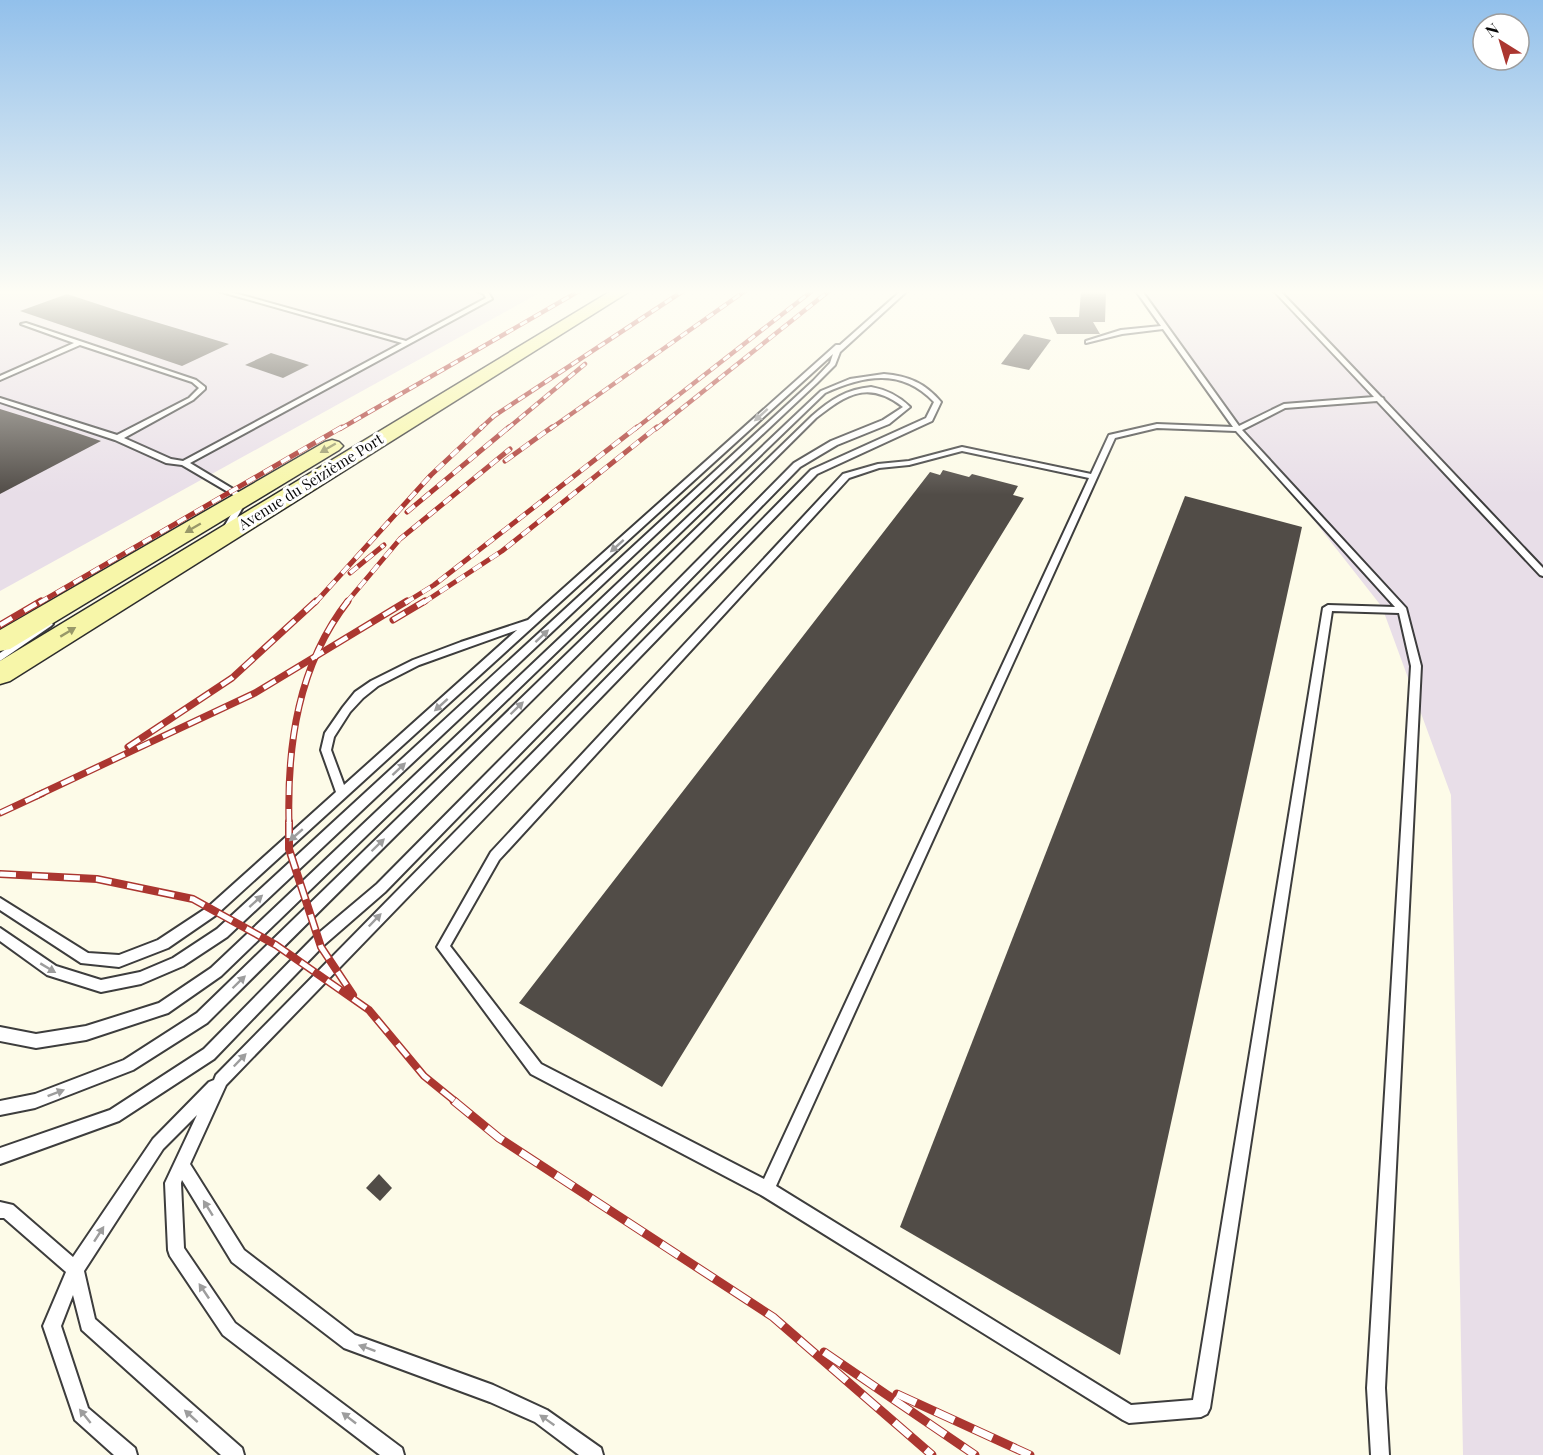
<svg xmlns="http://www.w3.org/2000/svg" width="1543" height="1455" font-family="'Playfair Display',serif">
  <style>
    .industrial { fill: #e8dee8 }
    .building { fill: #514c47 }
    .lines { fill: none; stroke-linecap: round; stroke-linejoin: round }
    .lane-casing { stroke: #3d3d3d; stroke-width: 4 }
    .secondary-casing { stroke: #2c2c2c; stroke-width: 3 }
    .lane { fill: #fff; fill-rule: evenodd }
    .secondary { fill: #f7f6a9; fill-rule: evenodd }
    .rail-far4-casing { stroke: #ab3630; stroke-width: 4.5 }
    .rail-far3-casing { stroke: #ab3630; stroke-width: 5 }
    .rail-far2-casing { stroke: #ab3630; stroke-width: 7 }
    .rail-far1-casing { stroke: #ab3630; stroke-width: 8 }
    .rail-casing { stroke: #ab3630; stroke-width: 9 }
    .rail-far4 { stroke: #fff; stroke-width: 3; stroke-dasharray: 8; stroke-linecap: butt }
    .rail-far3 { stroke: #fff; stroke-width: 4; stroke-dasharray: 10; stroke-linecap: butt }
    .rail-far2 { stroke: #fff; stroke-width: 4.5; stroke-dasharray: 14; stroke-linecap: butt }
    .rail-far1 { stroke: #fff; stroke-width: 5; stroke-dasharray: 16; stroke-linecap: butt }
    .rail { stroke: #fff; stroke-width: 7; stroke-dasharray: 21; stroke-linecap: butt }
    .oneway { fill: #9d9d9d }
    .oneway2 { fill: #989869 }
    .labels { text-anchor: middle; stroke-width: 6; stroke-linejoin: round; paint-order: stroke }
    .far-street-label { font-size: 15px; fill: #0a0a0a; stroke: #fff }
  </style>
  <rect width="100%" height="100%" fill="#fdfbe8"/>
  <g class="industrial">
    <path d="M0 291H543L0 591Z"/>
    <path d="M1134 291H1543V1455H1463L1451 795 1382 607Z"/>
  </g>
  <g class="building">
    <path d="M1081 291H1106L1105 322H1093L1100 334H1057L1049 317H1079Z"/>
    <path d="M67 294 122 312 229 344 182 366 20 311Z"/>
    <path d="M1024 334 1051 340 1029 370 1001 364Z"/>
    <path d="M271 353 309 365 283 378 245 365Z"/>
    <path d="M0 409 74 432 101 441 0 494Z"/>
    <path d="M943 470 969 477 972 474 1018 486 1013 495 1024 498 662 1087 519 1003 930 472 940 475Z"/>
    <path d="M1185 496 1302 527 1120 1355 900 1227Z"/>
    <path d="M379 1174 392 1188 380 1201 366 1188Z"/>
  </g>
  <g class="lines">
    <g class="lane-casing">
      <g id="lane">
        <path d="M218 291H227L406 341 486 298 484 294 477 291 488 292 492 299 190 463 248 498 229 532 225 535 221 532 240 499 182 465 166 463 115 440 0 402V398L117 435 189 398 199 388 192 382 80 345 0 380V376L74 343 21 324 26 323 196 380 205 387V389L193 400 124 438 171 459 183 461 402 343Z"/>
        <path d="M901 291H907L840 352 835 365 817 383 227 937 183 966 141 984 101 992 47 975 0 941V928L56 966 101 980 140 972 173 958 217 929 813 381 830 363 833 354 216 915 168 948 119 967 81 963 0 910V898L88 953 119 955 158 940 208 907 336 792 321 750 325 733 343 707 355 692 371 681 413 660 461 642 528 620 836 345H840ZM517 630 344 785 331 750 334 737 350 712 363 698 378 686 419 665Z"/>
        <path d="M1136 291H1142L1239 426 1284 404 1374 397 1274 291H1280L1381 397 1383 398 1384 400 1543 568V576L1540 575 1377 401 1285 408 1242 430 1406 608 1421 666 1385 1388 1389 1455H1371L1367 1388 1411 666 1399 613 1332 611 1210 1408 1207 1414 1201 1417 1129 1423 1123 1420 761 1195 531 1074 437 947 491 852 843 474 878 464 909 461 962 447 1091 474 1109 435 1157 424 1233 427 1163 329 1122 334 1086 343V341L1121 330 1161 326ZM1157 428 1236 431 1395 607 1328 605 1323 608 1193 1400 1131 1405 776 1186 1115 438ZM962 451 1089 478 764 1179 541 1064 450 946 499 860 849 478 879 468 909 465Z"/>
        <path d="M884 374C908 376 925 383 941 402L932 421 817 474 226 1085 190 1164 244 1250 355 1335 493 1385 547 1410 601 1448 603 1455H579L535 1422 490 1402 344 1348 232 1262 182 1180 181 1183 184 1248 235 1323 402 1448 404 1455H380L223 1335 170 1256 168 1250 165 1183 197 1115 163 1149 84 1271 95 1319 242 1448 244 1455H221L82 1330 73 1295 61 1326 88 1408 135 1448 137 1455H114L75 1420 43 1326 66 1272 4 1218H0V1202L13 1205 73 1257 153 1139 209 1082 214 1080 216 1075 811 470 926 418 934 402C902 368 864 375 825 393L221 976 168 1013 86 1040 36 1048 0 1041V1027L36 1034 86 1026 159 1003 211 968 821 391 850 379Z"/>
        <path d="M871 387C887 390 899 396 910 407L889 424 837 445 800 467 385 892 324 945 214 1059 119 1121 0 1164V1148L110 1110 204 1049 314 937 377 884 794 463 831 441 883 420 903 407C868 380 847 394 816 418L207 1023 133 1070 35 1108 0 1115V1101L35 1094 124 1060 197 1013 812 416C830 400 847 389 871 387Z"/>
        <path d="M48 621 53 624 51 626 0 661V653Z"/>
      </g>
    </g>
    <g class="secondary-casing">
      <g id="secondary">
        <path d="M611 291H630L10 681 0 684V661Z"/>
        <path d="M332 440 339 442 343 446 339 450 10 649 0 651V630L325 442Z"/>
      </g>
    </g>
    <use href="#lane" class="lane"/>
    <use href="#secondary" class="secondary"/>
    <g class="rail-far4-casing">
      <g id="rail-far4">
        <path d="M340 429 579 291"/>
        <path d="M480 429 494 416 683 291"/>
        <path d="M507 429 585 364"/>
        <path d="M550 429 745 291"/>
        <path d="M635 429 812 291"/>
        <path d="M656 429 829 291"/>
      </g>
    </g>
    <g class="rail-far3-casing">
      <g id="rail-far3">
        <path d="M505 461 552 427"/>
        <path d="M407 512 509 427"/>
        <path d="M350 573 384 545"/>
        <path d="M39 603 342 427"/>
        <path d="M315 603 431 475 482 427"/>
        <path d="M346 603 400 539 510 449"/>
        <path d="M405 603 434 585 637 427"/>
        <path d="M423 603 502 551 657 427"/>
      </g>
    </g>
    <g class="rail-far2-casing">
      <g id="rail-far2">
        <path d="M393 620 425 601"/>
        <path d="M0 625 41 601"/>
        <path d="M128 747 232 678 316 601"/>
        <path d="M36 796 255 693 407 601"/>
        <path d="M0 813 43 793"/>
        <path d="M289 823C287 745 298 665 348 601"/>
      </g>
    </g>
    <g class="rail-far1-casing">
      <g id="rail-far1">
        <path d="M289 822V849L321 947 353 995"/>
        <path d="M0 874 97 879 193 899 276 945 369 1010 424 1076 456 1102"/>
      </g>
    </g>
    <g class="rail-casing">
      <g id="rail">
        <path d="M454 1101 499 1138 773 1317 932 1455"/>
        <path d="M824 1352 975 1455"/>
        <path d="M897 1394 1030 1455"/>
      </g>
    </g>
    <use href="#rail-far4" class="rail-far4"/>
    <use href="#rail-far3" class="rail-far3"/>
    <use href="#rail-far2" class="rail-far2"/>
    <use href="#rail-far1" class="rail-far1"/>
    <use href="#rail" class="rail"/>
  </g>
  <defs><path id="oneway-solid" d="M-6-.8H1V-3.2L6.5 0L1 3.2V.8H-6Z" transform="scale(1.5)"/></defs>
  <g class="oneway">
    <use href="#oneway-solid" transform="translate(761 415) rotate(138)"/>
    <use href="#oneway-solid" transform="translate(617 546) rotate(138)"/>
    <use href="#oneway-solid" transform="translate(542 636) rotate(-43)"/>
    <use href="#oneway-solid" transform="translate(441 705) rotate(138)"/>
    <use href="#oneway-solid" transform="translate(517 708) rotate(-44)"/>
    <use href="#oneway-solid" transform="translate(399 769) rotate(-43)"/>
    <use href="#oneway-solid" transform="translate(296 835) rotate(139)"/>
    <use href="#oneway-solid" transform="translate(378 845) rotate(-44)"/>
    <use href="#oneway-solid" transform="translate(256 901) rotate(-42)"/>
    <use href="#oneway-solid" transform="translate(375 920) rotate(-46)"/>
    <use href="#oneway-solid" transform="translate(48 968) rotate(31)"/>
    <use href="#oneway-solid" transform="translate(239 982) rotate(-44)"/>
    <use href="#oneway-solid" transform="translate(240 1060) rotate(-46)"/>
    <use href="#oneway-solid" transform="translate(56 1093) rotate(-21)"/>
    <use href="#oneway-solid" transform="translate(208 1208) rotate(-122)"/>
    <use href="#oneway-solid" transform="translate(99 1234) rotate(-57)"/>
    <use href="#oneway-solid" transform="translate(204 1291) rotate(-124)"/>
    <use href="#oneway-solid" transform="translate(367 1348) rotate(-160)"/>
    <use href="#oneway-solid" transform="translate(85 1416) rotate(-129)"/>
    <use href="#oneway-solid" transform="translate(191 1416) rotate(-138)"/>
    <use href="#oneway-solid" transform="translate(349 1418) rotate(-142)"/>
    <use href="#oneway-solid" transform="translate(547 1420) rotate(-145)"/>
  </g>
  <g class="oneway2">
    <use href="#oneway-solid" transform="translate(328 448) rotate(150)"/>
    <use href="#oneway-solid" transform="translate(193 528) rotate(150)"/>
    <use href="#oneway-solid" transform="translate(68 632) rotate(-31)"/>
  </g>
  <linearGradient id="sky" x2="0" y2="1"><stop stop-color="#92c0eb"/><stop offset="0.59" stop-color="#fefdf5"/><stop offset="1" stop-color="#fefdf5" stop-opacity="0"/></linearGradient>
  <rect width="1543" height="495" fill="url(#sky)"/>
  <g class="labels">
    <g class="far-street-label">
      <text transform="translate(311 482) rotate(-32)" y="5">Avenue du Seizième Port</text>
    </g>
  </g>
  <g transform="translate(1501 42) rotate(323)"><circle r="28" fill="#ffffff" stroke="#9d9d9d" stroke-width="1.5"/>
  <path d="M0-4.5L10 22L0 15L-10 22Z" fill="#ab3630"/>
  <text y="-9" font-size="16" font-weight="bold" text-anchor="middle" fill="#0a0a0a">N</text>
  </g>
</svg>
